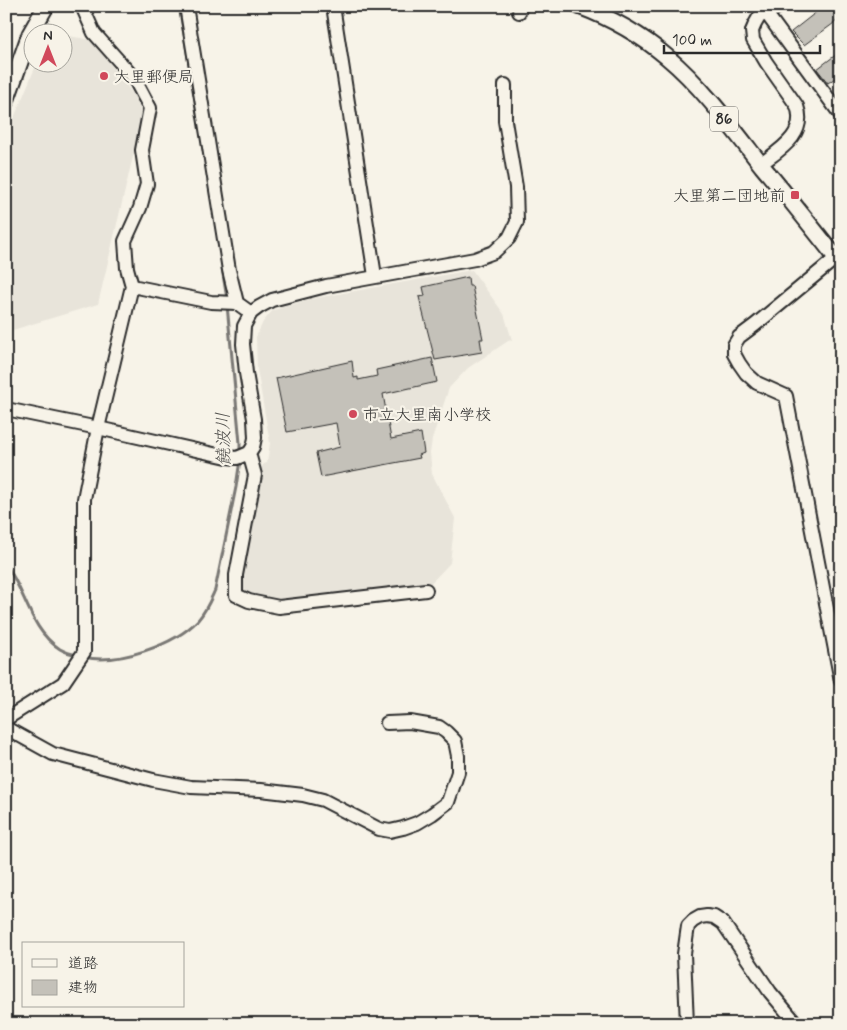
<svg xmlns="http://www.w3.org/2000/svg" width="847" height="1030" font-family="Mynerve,'Klee One',sans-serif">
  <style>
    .built { fill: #e8e4da }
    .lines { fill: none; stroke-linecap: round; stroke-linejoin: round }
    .stream { stroke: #7a7874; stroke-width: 3 }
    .building { fill: #c4c1b9; stroke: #2b2b2b }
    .minor-casing { stroke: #2b2b2b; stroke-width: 16 }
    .major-casing { stroke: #2b2b2b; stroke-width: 19 }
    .minor { stroke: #f7f3e8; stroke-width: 12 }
    .major { stroke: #f7f3e8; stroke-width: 15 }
    .poi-dot { fill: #d1495b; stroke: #f7f3e8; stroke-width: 2 }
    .labels { text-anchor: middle; stroke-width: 4.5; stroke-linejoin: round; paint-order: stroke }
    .shield { fill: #f7f3e8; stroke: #686764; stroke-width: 1 }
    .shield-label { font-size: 15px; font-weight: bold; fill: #2b2b2b }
    .poi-label { font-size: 16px; fill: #2b2b2b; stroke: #f7f3e8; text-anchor: start }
    .water-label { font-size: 18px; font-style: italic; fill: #53524f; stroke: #f7f3e8 }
  </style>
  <rect width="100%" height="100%" fill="#f7f3e8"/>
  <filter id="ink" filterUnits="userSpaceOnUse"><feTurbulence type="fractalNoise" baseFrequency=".02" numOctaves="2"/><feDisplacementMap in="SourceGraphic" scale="10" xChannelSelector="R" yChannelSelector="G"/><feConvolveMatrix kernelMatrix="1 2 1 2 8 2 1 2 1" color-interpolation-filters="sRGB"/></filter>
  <g filter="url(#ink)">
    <g class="built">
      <path d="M63 35 92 40 142 106 135 148 98 304 6 332V137L37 63 62 62Z"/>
      <path d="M472 270 504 314 512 340 508 341 468 368 449 388 432 439 430 453 432 474 455 518 450 563 428 586 278 603 247 596 241 588 239 583 257 471 264 464 267 463 270 443 257 369 256 337 263 322 273 310 310 299Z"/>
    </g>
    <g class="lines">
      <g class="stream">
        <path d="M179 6 196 104"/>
        <path d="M222 268 227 299"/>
        <path d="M227 305 240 443V454"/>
        <path d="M6 565C26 592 30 630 60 649 65 652 72 654 78 655"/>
        <path d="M84 657C117 665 175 645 198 620 206 611 210 601 215 590L236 487 240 460"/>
      </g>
    </g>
    <g class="building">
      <path d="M824 6H841V18L804 45 791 32Z"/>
      <path d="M841 51V74L828 83 817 69Z"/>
      <path d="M468 277 469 286H472L483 339H480L482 352 435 360 419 297 425 296 423 287Z"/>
      <path d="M432 358 437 382 383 394 391 439 421 433 424 453 419 455 420 458 321 477 316 453 340 447 336 423 287 432 276 378 352 361 354 378 358 377V380L377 376 376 370Z"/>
    </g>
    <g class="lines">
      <g class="minor-casing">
        <g id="minor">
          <path d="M186 6 229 270 237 303 251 313"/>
          <path d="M333 6 375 276"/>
          <path d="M519 12 521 6"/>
          <path d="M766 13 840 114"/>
          <path d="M761 164C781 149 807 134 797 106L766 62 753 40 752 31 755 24 759 17 780 6"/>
          <path d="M836 258 755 325 739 337 734 345V354L739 363 746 373 757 383 786 396 841 681"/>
          <path d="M132 286 211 302 237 303"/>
          <path d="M6 409 98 428 227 457 237 458 249 453 253 447 255 438 254 419 246 373 243 344 244 326 251 313 259 307 272 300 326 286 475 259 494 252 509 238 517 222 516 187 505 121V85"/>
          <path d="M249 453 255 475 236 575V595L249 601 279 607 426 590"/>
          <path d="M6 719 63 683 84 652V499L98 428 132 286 127 268 125 241 140 208 147 184 142 150 150 108 134 78 94 33 82 6"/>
          <path d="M6 728 53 754 153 780 191 787 261 790 303 795 323 800 379 829 390 831 403 828 417 823 432 814 448 802 458 772V756L455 741 446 732 439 727 410 722 387 723"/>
          <path d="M687 1024 684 954 688 926 693 921 700 917 707 916 714 917 723 923 770 992 797 1024"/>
        </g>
      </g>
      <g class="major-casing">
        <g id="major">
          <path d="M579 6C611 18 641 35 667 57 702 86 734 130 762 166 789 198 815 231 841 264"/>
          <path d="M6 101 30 34 46 6"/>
        </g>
      </g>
      <use href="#minor" class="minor"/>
      <use href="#major" class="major"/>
    </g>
  </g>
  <g class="poi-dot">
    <circle cx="104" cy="76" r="5"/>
    <rect x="790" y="190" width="10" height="10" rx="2.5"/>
    <circle cx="353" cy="414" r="5"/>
  </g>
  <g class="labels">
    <rect class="shield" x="710" y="106.5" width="28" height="25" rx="4"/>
    <g class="shield-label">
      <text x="724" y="124">86</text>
    </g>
    <g class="poi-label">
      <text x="114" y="82">大里郵便局</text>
      <text x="785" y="201" text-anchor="end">大里第二団地前</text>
      <text x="363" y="420">市立大里南小学校</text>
    </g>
    <g class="water-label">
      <text transform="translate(223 439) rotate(-91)" y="6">饒波川</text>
    </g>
  </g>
  <rect width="847" height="1030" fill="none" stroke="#f7f3e8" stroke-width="25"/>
  <rect x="12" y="12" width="822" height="1005" fill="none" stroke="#2b2b2b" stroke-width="2" filter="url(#ink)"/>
  <rect x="22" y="942" width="162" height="65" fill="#f7f3e8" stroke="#a5a39c"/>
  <rect x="32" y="959" width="25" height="8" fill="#f7f3e8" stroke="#a5a39c"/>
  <text x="68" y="968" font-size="15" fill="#2b2b2b">道路</text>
  <rect x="32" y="980" width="25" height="15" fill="#c4c1b9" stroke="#a5a39c"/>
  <text x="68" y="992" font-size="15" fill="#2b2b2b">建物</text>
  <g transform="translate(48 48)"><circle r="24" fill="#f7f3e8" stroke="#a5a39c"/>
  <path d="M0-4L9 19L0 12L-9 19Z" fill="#d1495b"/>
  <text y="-8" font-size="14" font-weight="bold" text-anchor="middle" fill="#2b2b2b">N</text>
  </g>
  <path d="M664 45v8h156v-8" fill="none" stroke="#2b2b2b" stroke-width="2.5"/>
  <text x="672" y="45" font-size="15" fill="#2b2b2b" stroke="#f7f3e8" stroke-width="4" paint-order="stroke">100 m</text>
</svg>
